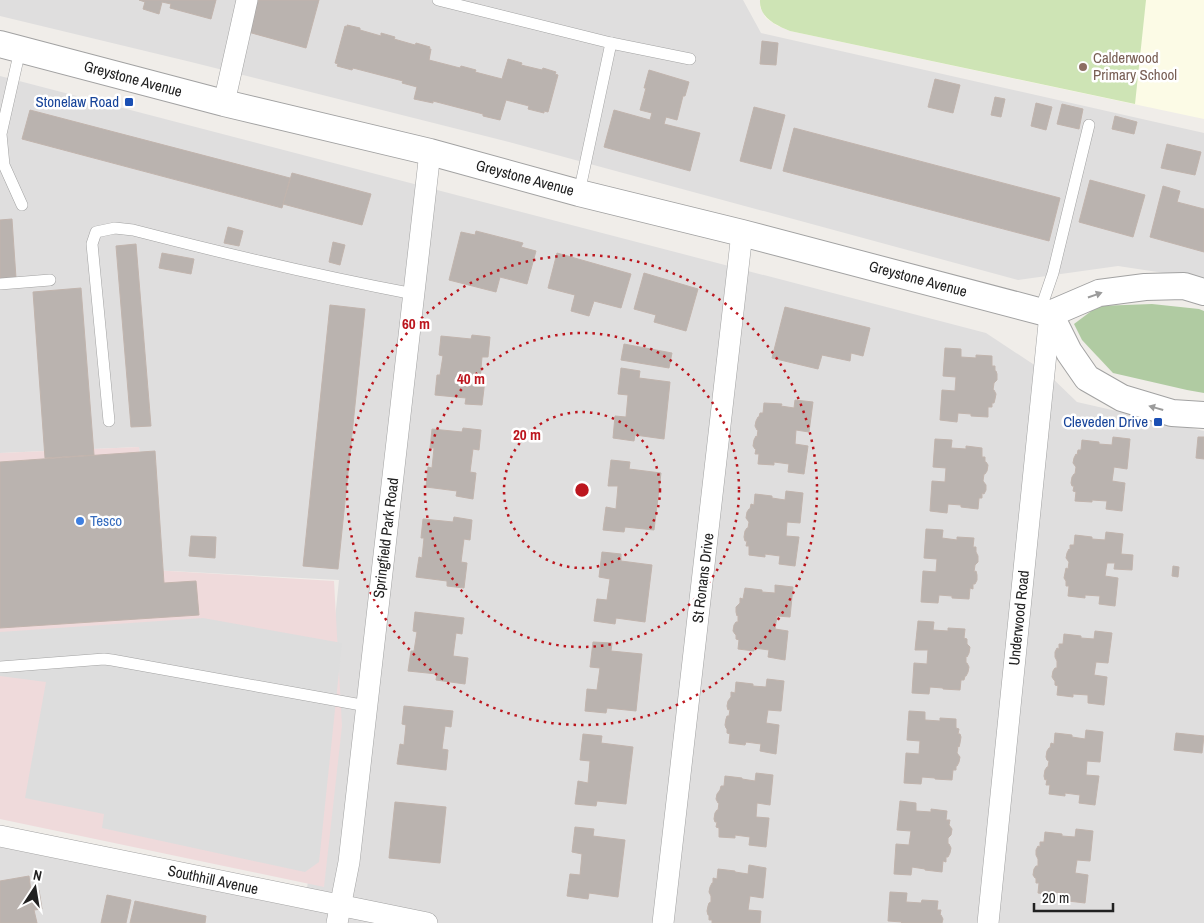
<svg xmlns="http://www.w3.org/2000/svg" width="1204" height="923" font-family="'Archivo Narrow',sans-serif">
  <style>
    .residential { fill: #dfdede }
    .commercial { fill: #efdadb }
    .education { fill: #fcfbe6 }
    .grass { fill: #cee4b5 }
    .forest { fill: #b0cba2 }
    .parking { fill: #ddd }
    .building { fill: #bab3af; stroke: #c1b4ad }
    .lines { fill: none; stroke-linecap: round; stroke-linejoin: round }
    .service-casing { stroke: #a2a2a2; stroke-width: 12 }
    .minor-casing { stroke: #a2a2a2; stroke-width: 22 }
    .tertiary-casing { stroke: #a2a2a2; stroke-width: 28 }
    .service { stroke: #fff; stroke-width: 11 }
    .minor { stroke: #fff; stroke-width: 21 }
    .tertiary { stroke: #fff; stroke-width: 26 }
    .oneway { fill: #9b9b9b }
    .ring { fill: none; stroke: #bc161e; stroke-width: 2.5; stroke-dasharray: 2.5 5 }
    .education-dot { fill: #8d6e63; stroke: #fff; stroke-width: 2 }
    .transit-dot { fill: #1a4fb4; stroke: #fff; stroke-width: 2 }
    .shop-dot { fill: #3f7fe0; stroke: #fff; stroke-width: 2 }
    .labels { text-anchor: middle; stroke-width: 5; stroke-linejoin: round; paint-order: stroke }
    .education-label { font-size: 15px; fill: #785e54; stroke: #fff; text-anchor: start }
    .street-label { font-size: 15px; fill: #212121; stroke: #fff }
    .transit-label { font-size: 15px; fill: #164399; stroke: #fff; text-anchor: end }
    .shop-label { font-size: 15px; fill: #366cbe; stroke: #fff; text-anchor: start }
    .centre { fill: #bc161e; stroke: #fff; stroke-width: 2.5 }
    .ring-label { font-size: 15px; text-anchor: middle; font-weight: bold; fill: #bc161e; stroke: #fff; stroke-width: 5; stroke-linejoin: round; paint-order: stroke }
  </style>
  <rect width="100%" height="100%" fill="#f0ede9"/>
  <g class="residential">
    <path d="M0 0H743L761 33 1204 133V279L1118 266 1018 280 509 142 191 62 0 16Z"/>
    <path d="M0 76 986 333 1048 374 1077 402 1204 431V923H0V847L305 909 339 580 152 570 139 447 0 453Z"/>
  </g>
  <path class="commercial" d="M139 447 152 570 334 581 342 726 324 887 0 819V453Z"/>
  <path class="education" d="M760 0H1204V119L790 31 776 25 766 18 760 7Z"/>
  <path class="grass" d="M760 0H1146L1135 104 790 31C776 25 759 18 760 0Z"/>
  <path class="forest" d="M1152 304 1199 309 1204 311V393L1187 390 1113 373 1082 340 1074 324 1098 306Z"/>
  <path class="parking" d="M203 618 342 643 319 862 305 872 102 828 104 814 25 798 46 682 0 676V632Z"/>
  <g class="building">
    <path d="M139 0H216L211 19 170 8 171 4 162 2 159 14 143 9 145 2Z"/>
    <path d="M256 0H319L306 48 248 32Z"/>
    <path d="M347 25 360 28V30L381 36V33L395 37 394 39 415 45 416 43 430 47 429 49H431L429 60 460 68 461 66 476 70 475 72 502 79 508 59 522 63 521 65 542 70 543 68 556 72 555 74 558 75 548 112 544 111V113L528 109 529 106 506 100 500 120 483 116V114L433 101V103L414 99 417 87 402 83 403 81 353 68 352 70 337 66 338 64 335 63 345 26 347 27Z"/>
    <path d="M762 41 778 43 776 65 760 64Z"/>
    <path d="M649 70 689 82 685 96H683L677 120 666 117 664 124 700 133 690 171 604 147 614 110 650 120 652 113 640 110 646 88H644Z"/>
    <path d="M935 79 960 85 953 113 928 107Z"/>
    <path d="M995 97 1005 99 1001 117 991 115Z"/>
    <path d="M1036 103 1052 107 1046 130 1031 126Z"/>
    <path d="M1062 104 1083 109 1079 129 1057 124Z"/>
    <path d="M754 107 785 115 771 169 740 161Z"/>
    <path d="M30 110 290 178 282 208 22 139Z"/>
    <path d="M1115 116 1137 122 1134 134 1112 129Z"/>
    <path d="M794 128 1060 198 1049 241 783 171Z"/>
    <path d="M1167 144 1201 152 1195 175 1161 168Z"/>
    <path d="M292 173 371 194 362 225 283 204Z"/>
    <path d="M1090 180 1145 195 1133 237 1079 222Z"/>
    <path d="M1163 186 1180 191 1177 202 1204 209V252L1150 237Z"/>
    <path d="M12 219 16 278 0 279V220Z"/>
    <path d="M228 227 243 231 239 246 224 243Z"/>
    <path d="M476 231 523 243 521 247 536 251 527 284 500 277 496 292 449 280 461 232 475 235Z"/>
    <path d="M333 242 345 245 340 265 329 262Z"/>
    <path d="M136 244 151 426 131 427 116 246Z"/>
    <path d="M162 253 194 259 191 274 159 268Z"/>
    <path d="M557 253 631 274 621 308 594 301 589 316 571 311 575 295 548 288Z"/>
    <path d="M644 273 698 289 686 331 654 322 656 315 634 309Z"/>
    <path d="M81 288 94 455 45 458 33 292Z"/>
    <path d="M330 305 365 309 338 569 303 566Z"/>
    <path d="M785 307 870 328 863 356 851 353 850 361 822 355 818 369 772 358Z"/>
    <path d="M472 335 490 337 488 357H482L480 380H485L482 405 465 404 466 398 435 395 437 375H440L443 356 439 355 441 336 471 339Z"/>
    <path d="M624 344 672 353 669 368 621 360Z"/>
    <path d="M945 348 961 349V357L976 358V355L992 356V366H995V371H996L997 374V380L994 383 993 390H994L996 394 995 399 994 403H992V407H988V417L971 416V414L958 413 957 422 940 420 942 390 955 391 956 377 943 376Z"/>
    <path d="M621 368 640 371 639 378 670 382 664 439 635 435 634 441 613 438 615 416 626 417 628 395 618 394Z"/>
    <path d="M795 400 813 402 809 432 796 430 795 444 808 446 804 474 788 472 789 464 774 462V465L758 464 759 454H755L756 449H755L753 446 754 440 756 436 757 437 758 430H757L755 426 756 421 758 417H759L760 413H763L764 403 782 404 781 406 794 408Z"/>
    <path d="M463 428 481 430 479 450 473 449 470 472 476 473 473 499 456 496 457 491 426 487 428 467 432 468 434 448H430L432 429 462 432Z"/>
    <path d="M1113 437 1130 439 1127 469 1114 467 1112 481 1125 483 1122 511 1106 509 1107 501 1092 500V502L1075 501 1076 492 1073 491 1074 486H1072L1071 483 1072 477 1074 474H1075L1076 467 1073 463 1074 458 1076 454 1077 455 1078 450H1081L1082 440 1099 442V444L1112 445Z"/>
    <path d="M1198 437H1204V459L1196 458Z"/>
    <path d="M935 439 952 440 951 448 966 449V446L982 448V457H985V462H986L988 465 987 471 985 474H984L983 481 986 485V490L984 494 982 493V498H979L978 509 961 507V505L948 504 947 513 930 511 932 481 945 482 946 468 933 467Z"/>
    <path d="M155 451 164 583 196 581 199 615 0 628V462Z"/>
    <path d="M611 460 630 462 629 469 661 473 654 530 625 527 624 532 603 530 606 507 616 509 618 486H608Z"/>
    <path d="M786 491 803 493 800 523 787 522 786 536 799 537 795 566 779 564 780 556 765 554V557L749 555V546H746L747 541H745L744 537 745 531 747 528H748L749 522 746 518 747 512 749 509H750L751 504 754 505 755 494 772 496V498L785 500Z"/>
    <path d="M454 517 472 520 470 540 464 539 461 562 467 563 464 588 447 586V581L416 577 419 557 422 558 424 538H421L423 519 453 522Z"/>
    <path d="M926 529 943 530 942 538 957 540V537L974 538 973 547H976V552L978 556V562L975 565 974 572 976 571 977 575V580L975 584H973V589L970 588 969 599 952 598V596L939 595 938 603 921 602 923 571 936 572 937 559 924 558Z"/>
    <path d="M1106 532 1123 534 1121 554 1133 555 1132 570 1114 569 1115 563H1107L1105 576 1118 578 1115 606 1099 604 1100 596 1085 595V598L1068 596 1069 586H1066V581L1064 578 1066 568 1068 569 1069 562 1066 558 1067 553 1069 549 1070 550V545H1074L1075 535 1092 537V539L1105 540Z"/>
    <path d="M191 536 216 537 215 558 189 556Z"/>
    <path d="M602 552 621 554V561L652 565 645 622 616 618 615 624 594 621 597 599 607 600 610 579 599 577Z"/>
    <path d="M1173 566 1179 567 1178 577 1172 576Z"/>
    <path d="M775 585 793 587 790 617 777 616 775 629 788 631 785 660 768 657 769 650 754 648V651L738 649 739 640 736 639V635L735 634 733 631 734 625 736 622H738V615L737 616 736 612V607L740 603V598L743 599 745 588 762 590V592L775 593Z"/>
    <path d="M415 612 464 618 462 634 456 633 453 656 468 658 465 684 436 680 437 674 408 671 411 651H414L417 632 413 631Z"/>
    <path d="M918 621 934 622 933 630 948 631V628L965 629 964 638 967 639V644L970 647 969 653 967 657 966 656V663H967L969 667 968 672 966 676H965L964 680H961L960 690 943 689V688L930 687 929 694 912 693 914 663 927 664 928 650H915Z"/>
    <path d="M1095 631 1112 633 1108 663 1096 662 1094 675 1107 677 1104 705 1088 703V695L1073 694V697L1057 695 1058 686 1055 685V681L1054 680 1052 677 1053 671 1055 668H1057V661L1055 657V652L1057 648 1059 649V644H1063L1064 634 1081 636V638L1094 639Z"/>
    <path d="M593 642 612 643 611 651 642 654 636 711 607 708 606 713 585 711 587 689 597 690 600 668 590 667Z"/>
    <path d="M767 679 784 681 781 711 768 710 766 723 779 725 776 754 760 751 761 744 746 742 745 745 729 743 730 734 727 733V729L726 728 725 725 726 719 727 716H729L730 709 728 710 727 706 728 701 731 697V692L735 693 736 682 753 684V686L766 687Z"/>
    <path d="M404 706 453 711 451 727 445 726 442 749 448 750 446 770 397 764 400 744 404 745 406 725 402 724Z"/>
    <path d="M909 711 925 712V720L940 721V718L956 719V728L959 729 958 734H960L961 737 960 743 959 747 958 746 957 753 960 757 959 762 957 766H956V770H953L952 780 935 779V778L922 777 921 784 904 783 906 753 919 754 920 741 907 740Z"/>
    <path d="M1086 730 1103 732 1100 762 1087 761 1086 775 1099 776 1095 805 1079 803 1080 795 1065 793V796L1049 794 1050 785H1046L1047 779 1045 780 1044 776 1045 770 1047 767H1048L1049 761 1047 760 1046 757 1047 751 1049 748H1050L1051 743 1054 744 1055 733 1072 735V737L1085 739Z"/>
    <path d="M1176 733 1204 736 1202 753 1174 750Z"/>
    <path d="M583 734 602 736 601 743 633 747 626 804 597 801 596 806 575 804 578 781 588 783 590 761 580 760Z"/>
    <path d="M756 773 773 775 770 805 757 803 756 817 769 818 766 847 749 845 750 837 735 835V838L719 837V828L716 827 717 822H715L714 819 715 813 717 810H718L719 803H718L716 799 717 794 720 790 721 786H724L725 776 742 778V779L755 781Z"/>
    <path d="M900 801 916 803V811L931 812V809L947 811 946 820H950L949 825 952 829 951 835 948 838V844H949L951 848 950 853 948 857H946V862L943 861 942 872 925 870V869L912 867 911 875 894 874 896 844 909 845 911 831 897 830Z"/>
    <path d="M395 802 446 807 440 863 389 858Z"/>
    <path d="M575 827 594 829 593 836 625 840 618 897 589 893 588 899 567 896 570 874 580 875 582 854 572 852Z"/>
    <path d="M1076 829 1093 831 1090 861 1077 860 1075 873 1088 875 1085 903 1068 901 1069 894 1054 892V895L1038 893 1039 883H1036V878H1035L1033 875 1034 869 1036 866H1038V859L1036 855V850L1038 846 1040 847V842H1044L1045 832 1062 834V836L1075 837Z"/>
    <path d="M749 865 766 868 763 898 750 896 748 910 761 911 760 923H712V920H709V915H708L707 911 708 906 709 903 711 902V896L709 892 710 887 712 883H713V878L717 879 718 869 735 871V872L748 874Z"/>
    <path d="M29 876 31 891 39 890 42 909 34 910 37 923H0V881Z"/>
    <path d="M890 892 907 893 906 902 921 903 922 900 938 901 937 910H941L940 915H941L943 919 942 923H901L902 922 888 921Z"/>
    <path d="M107 895 131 900 126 923H101Z"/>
    <path d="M135 901 206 916 205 923H130Z"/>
  </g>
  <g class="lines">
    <g class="service-casing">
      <g id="service">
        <path d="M438 0 611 43 690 59"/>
        <path d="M20 50 1 134 4 165 22 205"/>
        <path d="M579 193 611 43"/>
        <path d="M0 284 50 280"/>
        <path d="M1040 311 1053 273 1089 125"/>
        <path d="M109 421 92 244 96 232 115 228 133 230C226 254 319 276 414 294"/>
        <path d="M0 667 104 659 112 660 367 706"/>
      </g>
    </g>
    <g class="minor-casing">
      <g id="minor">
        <path d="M224 103 247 0"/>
        <path d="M0 836 427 923"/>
        <path d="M337 923 349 862 430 152"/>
        <path d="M663 923 742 233"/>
        <path d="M988 923 1050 314"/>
      </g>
    </g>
    <g class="tertiary-casing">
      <g id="tertiary">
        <path d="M0 44 224 103 430 152 579 193 742 233 1050 314 1099 293 1145 287 1184 286 1204 292"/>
        <path d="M1050 314 1069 352 1087 378 1122 398 1172 413 1204 415"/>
      </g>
    </g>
    <use href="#service" class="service"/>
    <use href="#minor" class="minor"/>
    <use href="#tertiary" class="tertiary"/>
  </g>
  <defs><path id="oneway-solid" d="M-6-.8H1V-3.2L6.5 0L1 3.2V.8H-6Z" transform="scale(1.25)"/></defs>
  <g class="oneway">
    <use href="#oneway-solid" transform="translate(1095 295) rotate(-19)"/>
    <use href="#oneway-solid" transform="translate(1156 408) rotate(-164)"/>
  </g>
  <g class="ring">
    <circle cx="582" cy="490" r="78"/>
    <circle cx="582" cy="490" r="157"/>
    <circle cx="582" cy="490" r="235"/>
  </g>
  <circle class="education-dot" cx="1083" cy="67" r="5"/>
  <g class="transit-dot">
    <rect x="124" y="97" width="10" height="10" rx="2.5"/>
    <rect x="1153" y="417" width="10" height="10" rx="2.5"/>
  </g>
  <circle class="shop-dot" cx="80" cy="521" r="5"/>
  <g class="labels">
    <g class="education-label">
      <text x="1093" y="63">Calderwood<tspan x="1093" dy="17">Primary School</tspan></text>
    </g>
    <g class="street-label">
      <text transform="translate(133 79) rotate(15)" y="5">Greystone Avenue</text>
      <text transform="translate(525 178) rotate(15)" y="5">Greystone Avenue</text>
      <text transform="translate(918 279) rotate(15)" y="5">Greystone Avenue</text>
      <text transform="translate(386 538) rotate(-83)" y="5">Springfield Park Road</text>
      <text transform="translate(703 578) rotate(-83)" y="5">St Ronans Drive</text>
      <text transform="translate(1019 618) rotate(-84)" y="5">Underwood Road</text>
      <text transform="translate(213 880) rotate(12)" y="5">Southhill Avenue</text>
    </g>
    <g class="transit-label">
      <text x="119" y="107">Stonelaw Road</text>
      <text x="1148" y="427">Cleveden Drive</text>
    </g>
    <g class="shop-label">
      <text x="90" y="526">Tesco</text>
    </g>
  </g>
  <circle cx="582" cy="490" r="8" class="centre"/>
  <g class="ring-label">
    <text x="416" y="329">60 m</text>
    <text x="471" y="384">40 m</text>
    <text x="527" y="440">20 m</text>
  </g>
  <g transform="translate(35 888) rotate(12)" stroke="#ffffff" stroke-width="4" paint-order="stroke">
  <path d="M0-4L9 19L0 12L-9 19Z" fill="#212121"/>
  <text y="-8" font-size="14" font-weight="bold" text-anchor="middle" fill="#212121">N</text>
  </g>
  <path d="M1034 903v8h79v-8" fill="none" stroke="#212121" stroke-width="2.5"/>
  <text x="1042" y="903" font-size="15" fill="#212121" stroke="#ffffff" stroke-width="4" paint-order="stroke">20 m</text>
</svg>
